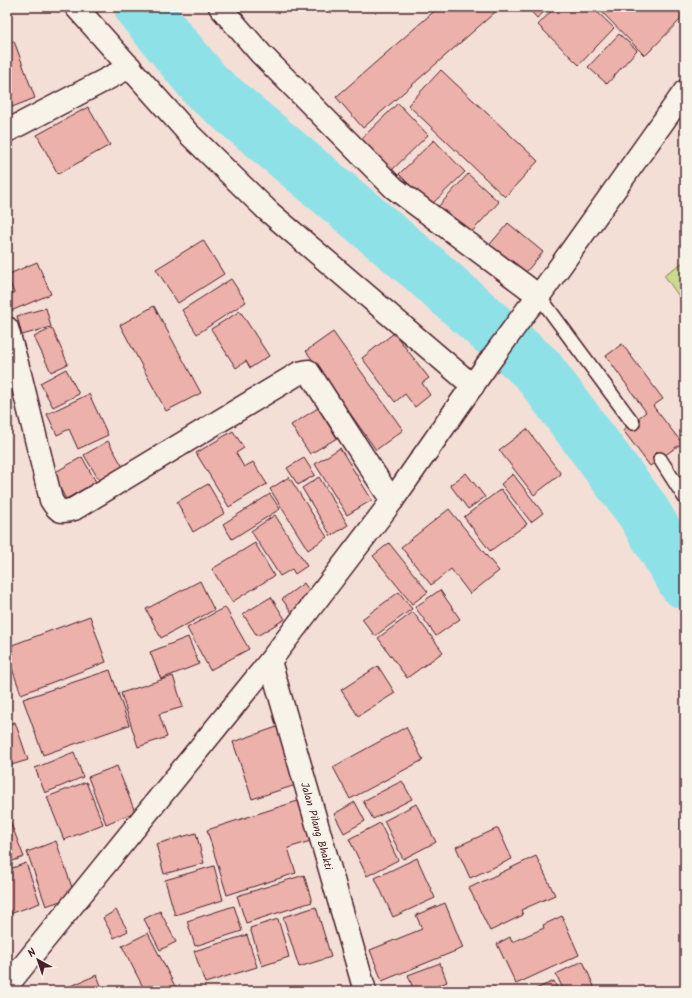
<svg xmlns="http://www.w3.org/2000/svg" width="692" height="998" font-family="Kalam,sans-serif">
  <style>
    .park { fill: #ccda8e; stroke: #8b7c5c }
    .lines { fill: none; stroke-linecap: round; stroke-linejoin: round }
    .river { stroke: #8fe1e8; stroke-width: 54 }
    .building { fill: #ecb1ab; stroke: #4a1f2b }
    .service-casing { stroke: #4a1f2b; stroke-width: 16 }
    .minor-casing { stroke: #4a1f2b; stroke-width: 25 }
    .tertiary-casing { stroke: #4a1f2b; stroke-width: 25 }
    .service { stroke: #f7f3e8; stroke-width: 13 }
    .minor { stroke: #f7f3e8; stroke-width: 22 }
    .tertiary { stroke: #f7f3e8; stroke-width: 22 }
    .labels { text-anchor: middle; stroke-width: 3; stroke-linejoin: round; paint-order: stroke }
    .street-label { font-size: 11px; fill: #4a1f2b; stroke: #f7f3e8 }
  </style>
  <rect width="100%" height="100%" fill="#f4dfd6"/>
  <filter id="ink" filterUnits="userSpaceOnUse"><feTurbulence type="fractalNoise" baseFrequency=".025" numOctaves="2"/><feDisplacementMap in="SourceGraphic" scale="8" xChannelSelector="R" yChannelSelector="G"/><feConvolveMatrix kernelMatrix="1 2 1 2 8 2 1 2 1" color-interpolation-filters="sRGB"/></filter>
  <g filter="url(#ink)">
    <path class="park" d="M685 261V305L664 275Z"/>
    <g class="lines">
      <path class="river" d="M141 7 207 87 422 267 537 369 642 510 685 582"/>
    </g>
    <g class="building">
      <path d="M439 7H501L363 128 336 97Z"/>
      <path d="M527 7H550L537 18Z"/>
      <path d="M555 7H592L614 28 579 65 538 25Z"/>
      <path d="M597 7H682L685 10V15L645 56Z"/>
      <path d="M619 34 637 50 607 84 588 67Z"/>
      <path d="M14 41 35 98 7 109V43Z"/>
      <path d="M441 70 538 161 505 197 408 105Z"/>
      <path d="M398 103 428 135 390 172 359 141Z"/>
      <path d="M88 107 110 145 58 174 37 135Z"/>
      <path d="M434 140 465 172 430 206 399 174Z"/>
      <path d="M468 174 499 202 467 237 436 209Z"/>
      <path d="M508 223 543 252 521 278 486 249Z"/>
      <path d="M203 240 224 274 178 303 156 269Z"/>
      <path d="M37 262 51 294 11 311 7 302V296L14 293 7 275Z"/>
      <path d="M231 279 246 302 197 334 182 310Z"/>
      <path d="M154 306 201 393 166 411 120 325Z"/>
      <path d="M46 308 51 327 22 335 17 316Z"/>
      <path d="M240 311 269 356 250 368 246 361 236 368 211 329Z"/>
      <path d="M52 328 68 364 51 372 34 337Z"/>
      <path d="M333 332 403 430 376 450 306 351Z"/>
      <path d="M394 333 429 378 422 383 430 395 415 407 405 394 395 402 362 358Z"/>
      <path d="M622 344 663 399 653 406 682 443 650 466 623 430 646 412 606 356Z"/>
      <path d="M66 369 79 394 53 407 40 383Z"/>
      <path d="M89 394 108 435 78 449 69 429 57 435 47 414Z"/>
      <path d="M318 408 337 438 310 454 291 425Z"/>
      <path d="M527 429 561 474 534 495 499 450Z"/>
      <path d="M233 431 244 448 236 453 244 467 253 462 267 484 229 507 196 453Z"/>
      <path d="M108 441 123 467 99 480 84 455Z"/>
      <path d="M340 448 372 500 347 515 315 464Z"/>
      <path d="M82 457 96 482 66 499 52 474Z"/>
      <path d="M304 458 315 475 298 485 287 468Z"/>
      <path d="M466 473 485 497 468 509 450 485Z"/>
      <path d="M513 474 543 513 531 522 501 484Z"/>
      <path d="M289 477 327 537 308 550 270 489Z"/>
      <path d="M319 477 348 525 331 536 302 488Z"/>
      <path d="M208 484 225 513 193 532 177 502Z"/>
      <path d="M501 489 527 524 490 551 464 517Z"/>
      <path d="M270 494 280 509 232 539 223 524Z"/>
      <path d="M449 509 499 571 470 594 451 569 431 585 401 547Z"/>
      <path d="M275 515 307 566 295 574 292 569 280 576 251 531Z"/>
      <path d="M255 543 274 576 232 602 212 569Z"/>
      <path d="M389 543 428 592 412 604 373 556Z"/>
      <path d="M200 581 214 610 161 638 146 609Z"/>
      <path d="M304 583 314 598 292 613 282 599Z"/>
      <path d="M440 590 460 619 436 636 415 607Z"/>
      <path d="M399 592 412 609 375 636 362 619Z"/>
      <path d="M271 597 285 619 257 636 243 614Z"/>
      <path d="M225 607 249 649 210 670 187 628Z"/>
      <path d="M413 612 443 652 407 678 378 638Z"/>
      <path d="M90 616 106 662 21 694 7 654V647Z"/>
      <path d="M188 637 199 664 161 679 150 652Z"/>
      <path d="M378 666 395 693 358 716 341 690Z"/>
      <path d="M110 670 129 725 43 755 23 699Z"/>
      <path d="M173 676 183 707 159 714 167 737 138 747 121 693Z"/>
      <path d="M15 722 28 760 8 766 7 762V725Z"/>
      <path d="M277 727 296 785 252 799 233 742Z"/>
      <path d="M406 727 423 760 350 799 333 767Z"/>
      <path d="M74 752 83 777 45 793 35 768Z"/>
      <path d="M117 766 135 812 106 824 88 777Z"/>
      <path d="M402 781 412 799 373 819 363 801Z"/>
      <path d="M86 782 103 824 64 840 47 797Z"/>
      <path d="M304 799 317 839 288 848 296 873 227 895 207 830Z"/>
      <path d="M355 802 365 821 344 833 334 814Z"/>
      <path d="M416 804 436 842 403 859 384 821Z"/>
      <path d="M10 821 24 857 7 863V822Z"/>
      <path d="M380 823 398 860 367 876 349 839Z"/>
      <path d="M498 828 512 859 470 878 456 847Z"/>
      <path d="M196 833 204 863 164 874 156 844Z"/>
      <path d="M56 841 75 896 46 906 27 852Z"/>
      <path d="M536 856 555 895 521 910 523 915 490 931 469 888Z"/>
      <path d="M417 858 435 898 393 917 375 878Z"/>
      <path d="M26 863 40 903 7 915V870Z"/>
      <path d="M214 866 223 900 175 915 165 880Z"/>
      <path d="M304 875 312 902 246 923 237 896Z"/>
      <path d="M445 903 463 948 382 981 370 950 422 929 416 915Z"/>
      <path d="M234 906 242 931 195 946 187 921Z"/>
      <path d="M316 907 331 957 299 967 283 917Z"/>
      <path d="M116 910 128 931 114 938 103 918Z"/>
      <path d="M160 911 176 942 160 950 144 919Z"/>
      <path d="M562 916 579 955 516 984 497 944 510 937 512 942 544 928 543 925Z"/>
      <path d="M278 919 289 957 262 966 250 928Z"/>
      <path d="M148 933 177 990 174 991H145L122 946Z"/>
      <path d="M247 935 257 967 205 983 194 951Z"/>
      <path d="M583 961 596 991H564L556 974Z"/>
      <path d="M440 963 447 982 426 991H414L408 975Z"/>
      <path d="M97 975 103 991H70L68 987Z"/>
      <path d="M554 981 558 991H531Z"/>
      <path d="M449 986 451 991H434Z"/>
    </g>
    <g class="lines">
      <g class="service-casing">
        <g id="service">
          <path d="M539 296 633 423"/>
          <path d="M660 459 685 498"/>
        </g>
      </g>
      <g class="minor-casing">
        <g id="minor">
          <path d="M76 7 189 134 268 211 473 386"/>
          <path d="M220 7 261 54 394 188 539 296"/>
          <path d="M7 131 130 67"/>
          <path d="M7 328 20 374 51 500C58 512 61 513 74 509L299 373 308 371 314 380 392 501"/>
          <path d="M270 661 365 991"/>
        </g>
      </g>
      <g class="tertiary-casing">
        <path id="tertiary" d="M7 986 270 661 392 501 487 365 527 310 539 296 685 91"/>
      </g>
      <use href="#service" class="service"/>
      <use href="#minor" class="minor"/>
      <use href="#tertiary" class="tertiary"/>
    </g>
  </g>
  <g class="labels">
    <g class="street-label">
      <text transform="translate(317 826) rotate(74)" y="4">Jalan Pilang Bhakti</text>
    </g>
  </g>
  <rect width="692" height="998" fill="none" stroke="#f7f3e8" stroke-width="24"/>
  <rect x="12" y="12" width="668" height="974" fill="none" stroke="#4a1f2b" stroke-width="1.5" filter="url(#ink)"/>
  <g transform="translate(38 960) rotate(320)" stroke="#f7f3e8" stroke-width="3" paint-order="stroke">
  <path d="M0-3L7 15L0 10L-7 15Z" fill="#4a1f2b"/>
  <text y="-6" font-size="11" font-weight="bold" text-anchor="middle" fill="#4a1f2b">N</text>
  </g>
</svg>
